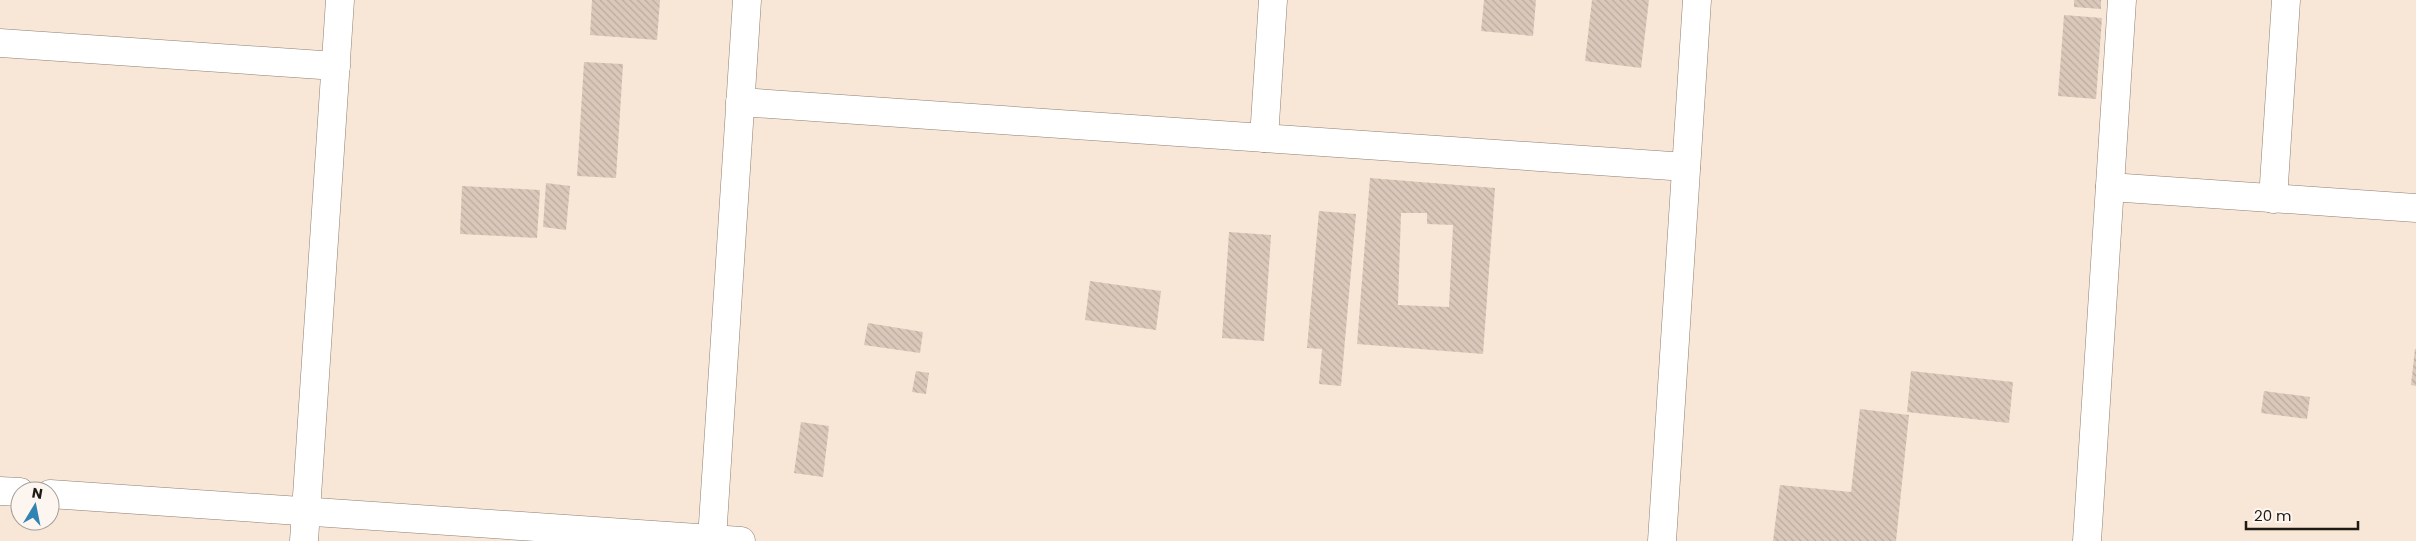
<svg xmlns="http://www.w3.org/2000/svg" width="2416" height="541" font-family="Poppins,sans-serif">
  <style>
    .building { fill: url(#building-back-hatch); fill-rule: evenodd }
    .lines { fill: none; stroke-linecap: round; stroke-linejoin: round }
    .minor-casing { stroke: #8f7f72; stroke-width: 29 }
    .minor { stroke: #fff; stroke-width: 28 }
  </style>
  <defs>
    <pattern id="building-back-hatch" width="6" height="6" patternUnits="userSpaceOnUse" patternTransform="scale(1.25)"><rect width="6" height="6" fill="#dac9ba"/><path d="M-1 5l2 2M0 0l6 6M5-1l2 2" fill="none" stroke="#bbac9f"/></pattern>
  </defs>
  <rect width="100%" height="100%" fill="#f8e6d7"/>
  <g class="building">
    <path d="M592 0H660L657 40 590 35Z"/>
    <path d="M1484 0H1536L1533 36 1481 31Z"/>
    <path d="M1592 0H1649L1641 68 1585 61Z"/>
    <path d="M2074 0H2101V9L2074 7Z"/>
    <path d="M2064 15 2102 18 2096 99 2058 96Z"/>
    <path d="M584 62 623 64 616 178 577 176Z"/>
    <path d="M1370 178 1495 188 1483 354 1357 344ZM1401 213H1427V224L1453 225 1449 307 1398 305Z"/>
    <path d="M546 183 570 186 566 230 543 227Z"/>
    <path d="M462 186 540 190 537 238 460 234Z"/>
    <path d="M1319 211 1356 214 1341 386 1319 384 1322 349 1307 348Z"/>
    <path d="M1229 232 1271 235 1264 341 1222 338Z"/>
    <path d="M1090 281 1161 291 1156 330 1085 320Z"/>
    <path d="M868 323 923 332 920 353 864 345Z"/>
    <path d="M2415 349H2416V386L2411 385Z"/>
    <path d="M916 371 929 373 926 394 912 392Z"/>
    <path d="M1911 371 2013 382 2009 423 1907 412Z"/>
    <path d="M2264 391 2310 397 2307 419 2261 413Z"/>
    <path d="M1860 409 1909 415 1896 541H1773L1780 485 1851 492Z"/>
    <path d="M801 422 829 426 823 477 794 473Z"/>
  </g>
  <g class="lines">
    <g class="minor-casing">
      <g id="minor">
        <path d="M0 43 336 66"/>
        <path d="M740 102 1686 167"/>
        <path d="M1264 138 1273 0"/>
        <path d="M2110 187 2416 208"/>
        <path d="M2273 199 2286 0"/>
        <path d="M0 491 20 492"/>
        <path d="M50 494 741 541"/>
        <path d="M712 539 747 0"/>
        <path d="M304 541 340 0"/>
        <path d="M1662 541 1697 0"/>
        <path d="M2087 541 2122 0"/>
      </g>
    </g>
    <use href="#minor" class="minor"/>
  </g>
  <g transform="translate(35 506) rotate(10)"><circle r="24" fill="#fdf5ef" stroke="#a59d98"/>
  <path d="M0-4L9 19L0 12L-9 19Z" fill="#2f84b3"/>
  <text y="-8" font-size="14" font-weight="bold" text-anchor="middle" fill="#201a15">N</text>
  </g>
  <path d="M2246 521v8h112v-8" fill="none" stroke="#201a15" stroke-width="2.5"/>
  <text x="2254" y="521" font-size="15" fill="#201a15" stroke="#fdf5ef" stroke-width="4" paint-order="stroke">20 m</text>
</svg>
